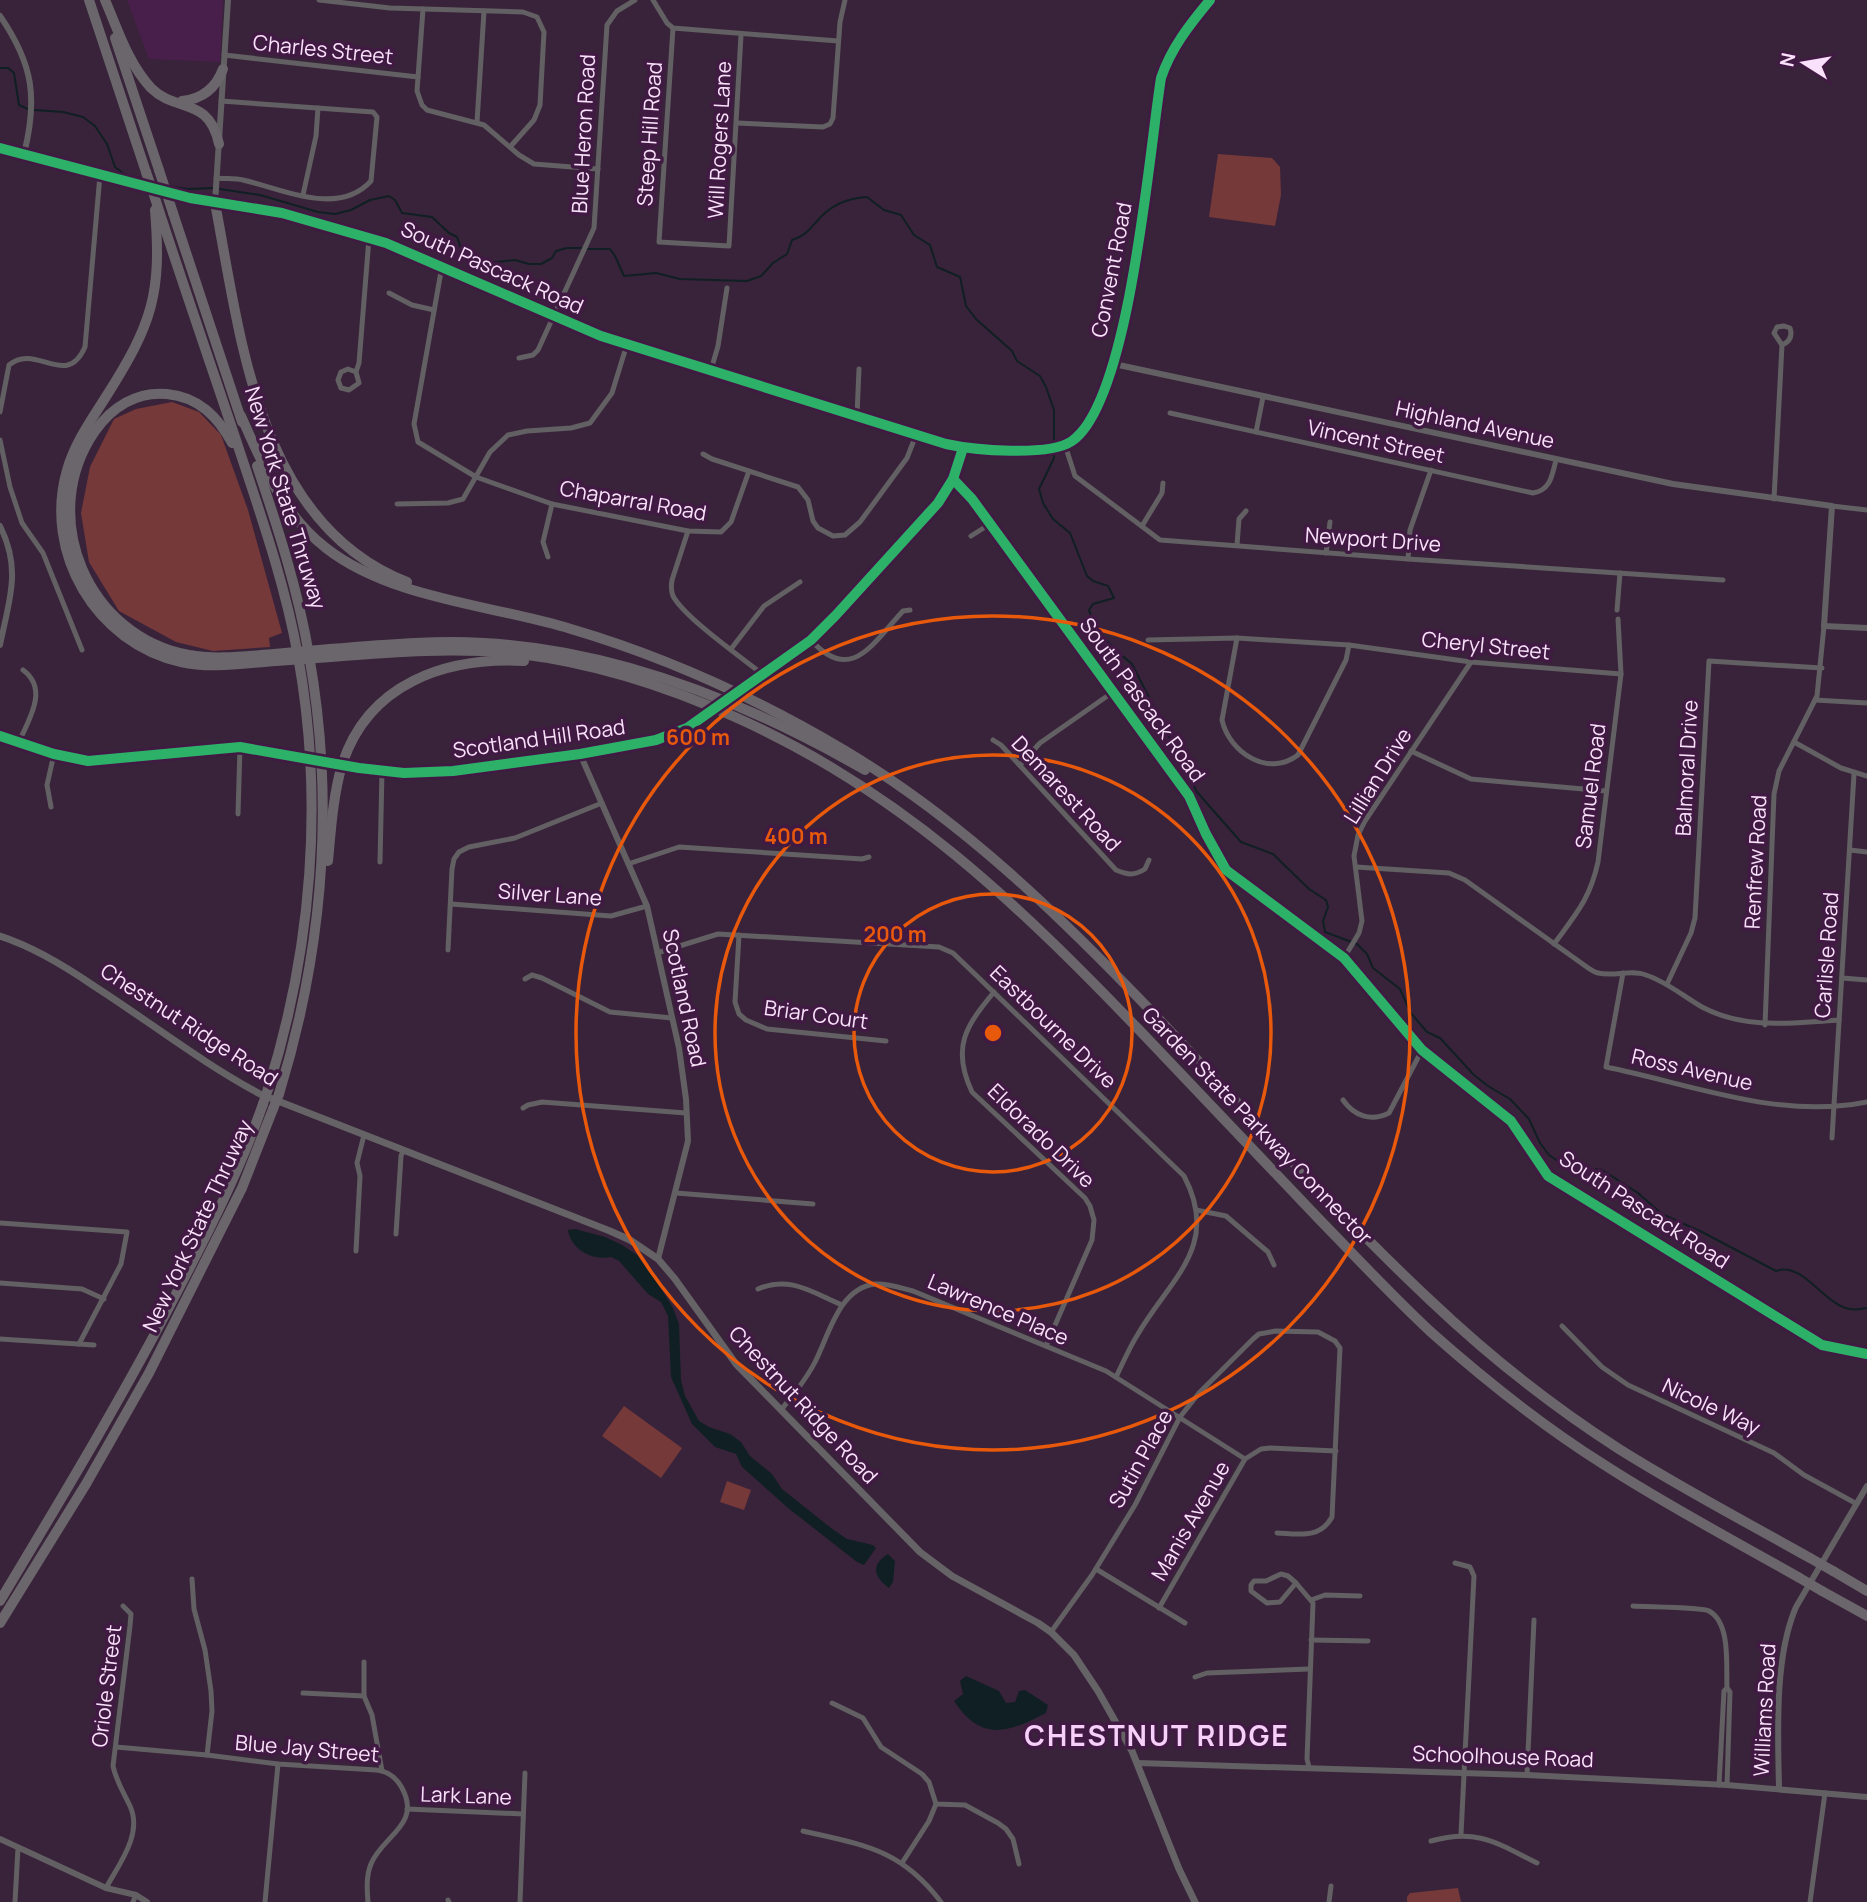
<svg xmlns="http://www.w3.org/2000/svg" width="1867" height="1902" font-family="Manrope,sans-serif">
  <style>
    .built { fill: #481f4a }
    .green { fill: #763939 }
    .water { fill: #101f23 }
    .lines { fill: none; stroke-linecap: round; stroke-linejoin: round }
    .stream { stroke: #101f23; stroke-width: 2 }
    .minor { stroke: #626063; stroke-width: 5 }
    .tertiary { stroke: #626063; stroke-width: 6 }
    .secondary { stroke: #656365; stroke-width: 7 }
    .motorway { stroke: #6b666b; stroke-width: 10 }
    .tertiary-bridge { stroke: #626063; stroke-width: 6 }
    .motorway-bridge { stroke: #6b666b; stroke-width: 10 }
    .cycleway-casing { stroke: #411a43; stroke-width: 15 }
    .cycleway { stroke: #2db169; stroke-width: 10 }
    .ring { fill: none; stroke: #e8590c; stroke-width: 3.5 }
    .labels { text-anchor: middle; stroke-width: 7; stroke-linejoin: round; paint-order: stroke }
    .street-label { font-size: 21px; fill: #fae1fb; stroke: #411a43 }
    .district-label { font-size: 28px; font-weight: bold; letter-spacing: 2px; fill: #f7d0f9; stroke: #411a43 }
    .centre { fill: #e8590c; stroke: #411a43; stroke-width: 3.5 }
    .ring-label { font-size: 21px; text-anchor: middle; font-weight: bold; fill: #e8590c; stroke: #411a43; stroke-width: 7; stroke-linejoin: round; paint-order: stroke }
  </style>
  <rect width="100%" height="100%" fill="#39233a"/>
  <path class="built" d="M127 0H223L220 62 149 59Z"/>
  <g class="green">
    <path d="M1218 154 1272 158 1280 167 1281 195 1275 226 1209 217Z"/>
    <path d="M172 402 199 412 221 435 248 510 282 633 269 638 270 647 213 651 176 642 119 611 89 562 81 513 90 467 114 419 136 409Z"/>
    <path d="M624 1406 682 1448 661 1478 602 1436Z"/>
    <path d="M727 1481 751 1490 744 1510 720 1502Z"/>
    <path d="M1458 1888 1461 1902H1407V1897L1410 1893Z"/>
  </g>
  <g class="water">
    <path d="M575 1229 605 1237 622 1245 637 1255 657 1282 673 1308 679 1324 681 1380 685 1396 699 1421 709 1427 730 1434 741 1442 750 1456 772 1474 782 1489 831 1528 847 1539 873 1545 876 1548 864 1565 857 1562 788 1508 742 1467 736 1454 715 1447 692 1424 671 1377 668 1316 661 1302 648 1294 619 1261 611 1257C593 1261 571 1250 568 1230Z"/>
    <path d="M888 1554 895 1561 893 1582 889 1588C874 1577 870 1565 888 1554Z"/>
    <path d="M966 1676 999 1691 1006 1703 1015 1702 1019 1691 1025 1690 1048 1705 1046 1713C1008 1733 981 1742 954 1701L963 1694 960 1681Z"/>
  </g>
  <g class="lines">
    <g class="stream">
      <path d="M0 68H8L14 73 19 105 28 109"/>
      <path d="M34 110 63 112 83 117 95 126 107 144 115 167 124 174 145 180"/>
      <path d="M168 186 188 189 214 188"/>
      <path d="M220 189 260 195 318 212 335 214 351 210 370 200 389 196 395 200 402 213 432 217 449 233 457 237 464 257 480 264 515 260 529 264H541L552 258 556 251 567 248H581"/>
      <path d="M586 249H610L615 256 624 276 656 273 680 279 747 281 761 276 773 263 787 254 792 240C805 236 809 230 818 220 831 205 848 198 867 197L884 210 901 215 914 235 930 245 937 267 960 277 966 306 976 319 1012 351 1017 361 1040 376 1046 387 1054 410V458L1039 489 1043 503 1053 519 1070 533 1087 576 1093 581 1108 586 1114 598 1093 604 1089 610C1095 633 1114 649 1132 664L1197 792 1241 842 1273 854 1309 889 1326 900 1328 907 1323 921 1325 932 1357 944 1367 954 1373 968 1400 989 1410 1012 1427 1032 1440 1038 1474 1075 1488 1086 1510 1099 1529 1119 1540 1143 1549 1155 1562 1164 1581 1171 1600 1169 1607 1173 1638 1193 1662 1214 1702 1232 1776 1271C1803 1261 1824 1305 1850 1309 1855 1310 1862 1309 1867 1308"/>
    </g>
    <g class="minor">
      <path d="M319 0 390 8 523 12 537 17 544 32 540 105 534 120 510 147"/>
      <path d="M653 0 667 23 673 28 838 41"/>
      <path d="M423 9 417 91 422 105 427 110 484 125 519 155 534 164 598 169"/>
      <path d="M673 28 659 242 729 246 741 35"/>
      <path d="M224 55 418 77"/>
      <path d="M477 122 484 11"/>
      <path d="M737 123 823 127 830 124 833 118 840 22 845 0"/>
      <path d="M216 178C225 179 235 178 243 180 283 189 338 217 371 181L377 117 373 112 221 101"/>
      <path d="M303 195 316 136 318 108"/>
      <path d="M442 266 414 424 418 442 476 477 552 504 688 531 721 532 731 522 749 471"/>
      <path d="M389 293 412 305 434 310"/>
      <path d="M519 358 533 355 538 350 594 228 607 25 617 11 635 0"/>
      <path d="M711 370 718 346 727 288"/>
      <path d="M356 372 348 369 341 372 338 380 341 388 349 390 359 383 356 372 359 363 369 238"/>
      <path d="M0 412 9 365C36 342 66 390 85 347L100 175"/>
      <path d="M1170 413 1533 493C1551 490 1552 475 1556 460"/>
      <path d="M857 415 859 369"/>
      <path d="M1256 432 1263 397"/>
      <path d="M0 440 10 487 22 523 43 553 82 650"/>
      <path d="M1065 445 1075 476 1160 540 1408 559 1723 580"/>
      <path d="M703 454 712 459 798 487 808 500 813 521 818 528 833 536 845 535 860 522 907 458 916 435"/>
      <path d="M1774 499 1782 345 1774 333 1777 327 1784 326 1790 328C1793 337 1789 342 1782 345"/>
      <path d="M397 504 448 503 463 499 490 452 508 435 527 431 571 428 590 423 612 393 627 344"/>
      <path d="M1832 506 1867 510"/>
      <path d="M1142 526 1162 493 1163 483"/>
      <path d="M688 531 672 580C671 586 671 591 673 596 685 618 741 657 762 674"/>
      <path d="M971 536 990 524"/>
      <path d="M1237 545 1239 519 1246 511"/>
      <path d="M1326 553 1330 522"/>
      <path d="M548 557 543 542 552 504"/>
      <path d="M1408 559 1410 530 1431 470"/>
      <path d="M1617 610 1620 573"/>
      <path d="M1237 638 1222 720C1229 752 1268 778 1298 755L1346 660 1349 645"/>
      <path d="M811 640C851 685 873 643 903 611L910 610"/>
      <path d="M1148 640 1237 638 1349 645 1471 662 1621 674"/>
      <path d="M731 649 764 606 800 582"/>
      <path d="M1815 700 1867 703"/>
      <path d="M993 740 1001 745 1116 870C1128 875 1134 876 1145 869L1149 860"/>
      <path d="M19 742C29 719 49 689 23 670"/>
      <path d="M1794 742 1841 768 1867 776"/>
      <path d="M1411 751 1471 779 1606 791"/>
      <path d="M1020 765 1040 743 1113 692"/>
      <path d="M51 807 47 785 54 754"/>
      <path d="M238 814 240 747"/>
      <path d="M1850 850 1867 852"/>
      <path d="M380 862 382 771"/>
      <path d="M628 864 679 847 862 859 869 857"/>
      <path d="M1356 867 1449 873 1465 880 1584 965C1588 968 1594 972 1598 973 1614 977 1631 969 1646 975 1667 982 1683 996 1702 1007 1745 1030 1792 1023 1839 1020"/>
      <path d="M451 904 611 916 647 906"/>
      <path d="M739 935 735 1002 739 1014 746 1020 767 1029 886 1041"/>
      <path d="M1554 944C1576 914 1590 899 1598 862L1621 674 1618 619"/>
      <path d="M448 950 452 869 454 859 459 852 469 847 515 838 602 803"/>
      <path d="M657 953 718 934 939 947 953 953 1184 1176C1221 1246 1170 1279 1138 1334 1129 1348 1123 1363 1116 1377"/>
      <path d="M1344 958 1359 933 1362 921 1354 856 1358 835 1365 821 1471 662"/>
      <path d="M1623 973 1606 1067C1691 1084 1779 1120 1867 1102"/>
      <path d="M1842 978 1867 980"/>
      <path d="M525 979 532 975 542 978 610 1012 672 1018"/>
      <path d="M1667 984 1691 933 1695 918 1709 661 1822 668"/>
      <path d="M994 992C966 1026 951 1047 972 1092L1085 1198 1090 1206 1094 1220 1092 1240 1046 1346"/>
      <path d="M1765 1025 1774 794 1779 771 1817 696 1824 626"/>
      <path d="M1343 1100C1354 1116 1371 1122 1389 1113L1422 1050"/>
      <path d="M523 1108 528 1105 542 1102 686 1113"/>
      <path d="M1832 1138 1854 774"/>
      <path d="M676 1193 813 1204"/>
      <path d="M1196 1210 1226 1216 1268 1252 1274 1265"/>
      <path d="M0 1223 127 1232 121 1264 79 1344"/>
      <path d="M396 1234 401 1156 403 1151"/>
      <path d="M356 1251 360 1176 357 1163 364 1135"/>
      <path d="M0 1283 82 1289 104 1299"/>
      <path d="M758 1289C790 1275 813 1293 842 1305"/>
      <path d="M1562 1326 1602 1367 1628 1385 1774 1453 1804 1475 1857 1504"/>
      <path d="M0 1339 94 1345"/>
      <path d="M781 1410C793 1395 806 1380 815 1362 829 1335 839 1288 875 1284 888 1283 901 1288 913 1291L1106 1371 1245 1459"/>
      <path d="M1455 1563 1470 1567 1474 1576 1461 1834"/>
      <path d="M1096 1569 1185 1623"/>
      <path d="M1281 1574 1288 1576 1296 1583 1280 1602 1267 1603 1251 1591V1585L1254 1581H1266Z"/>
      <path d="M192 1579 194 1609 205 1650 211 1691 212 1711 207 1755"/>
      <path d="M1296 1583 1313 1603 1307 1759 1309 1767"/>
      <path d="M1311 1600 1325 1595 1360 1596"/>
      <path d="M1633 1606C1645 1607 1702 1607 1709 1611 1731 1623 1726 1666 1727 1688L1730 1692 1727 1785"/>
      <path d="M1159 1608 1245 1459 1261 1449 1270 1448 1336 1451"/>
      <path d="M1051 1632 1092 1575 1135 1505 1180 1417 1199 1393 1253 1339 1259 1334 1276 1331 1318 1332 1335 1341 1340 1348 1332 1517C1320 1539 1299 1534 1277 1533"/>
      <path d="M1311 1640 1368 1641"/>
      <path d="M364 1662V1696L372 1715 382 1771"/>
      <path d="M1195 1677 1207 1673 1309 1669"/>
      <path d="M303 1693 364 1696"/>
      <path d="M832 1703 863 1718 881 1747 922 1774 929 1782 936 1804 965 1805 998 1823 1006 1829 1013 1839 1019 1864"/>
      <path d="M116 1747 207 1755 278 1764 376 1770C388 1771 396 1777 402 1788 422 1825 382 1836 371 1864 366 1876 367 1889 368 1902"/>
      <path d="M1527 1775 1534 1620"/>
      <path d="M1719 1785 1724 1691 1727 1688"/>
      <path d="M407 1809 523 1814"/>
      <path d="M803 1831C864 1845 901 1849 941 1902"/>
      <path d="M1431 1841C1477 1828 1497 1843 1537 1863"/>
      <path d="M902 1863 929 1821 936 1804"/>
      <path d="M106 1888C119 1864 143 1834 130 1806 124 1793 116 1781 113 1766L130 1626 131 1614 123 1606"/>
      <path d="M448 1900 449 1902"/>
      <path d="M15 1902 18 1848"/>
      <path d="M133 1902 136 1895"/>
      <path d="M265 1902 278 1764"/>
      <path d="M520 1902 525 1773"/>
      <path d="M1329 1902 1331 1886"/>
      <path d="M1810 1902 1825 1793"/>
    </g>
    <g class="tertiary">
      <path d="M0 16C33 64 38 98 24 154"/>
      <path d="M0 148 190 198 282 213 386 243 601 336 946 444C973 450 1049 457 1072 441 1130 401 1149 152 1161 78 1171 48 1190 24 1210 0"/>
      <path d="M215 203 228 0"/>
      <path d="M1114 364 1673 484 1832 506 1824 626 1867 628"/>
      <path d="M953 479 972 499 1189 796 1206 834 1226 870 1344 958 1422 1050 1511 1121 1548 1176 1822 1345 1867 1354"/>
      <path d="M0 526C22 570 9 600 0 645"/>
      <path d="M747 685 823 628 919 526 938 503 953 479 963 448"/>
      <path d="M0 736 54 754 88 761 240 747 292 755"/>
      <path d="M580 754 647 906 679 1048 686 1099 688 1141 658 1259"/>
      <path d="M359 768 404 773 453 771 580 754 656 740 674 734 698 720"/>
      <path d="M1138 1763 1527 1775 1727 1785 1867 1797"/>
      <path d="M1779 1789C1778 1734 1774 1658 1796 1607L1867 1486"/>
      <path d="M0 1839 106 1888 136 1895 147 1902"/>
    </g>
    <path class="secondary" d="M0 936C34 947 65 966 94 986 150 1022 202 1063 260 1094L610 1231 630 1240 658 1259 675 1279 736 1364 920 1552 952 1576 1038 1623 1051 1632 1074 1655 1098 1691 1132 1751 1179 1869 1195 1902"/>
    <g class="motorway">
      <path d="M89 0 146 172"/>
      <path d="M105 0C118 30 128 63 151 88 176 113 209 96 219 144"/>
      <path d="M115 38 159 170"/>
      <path d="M182 101C202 99 216 88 223 69"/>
      <path d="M153 192C180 276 209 359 237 443 260 513 285 583 298 656 324 800 312 949 268 1089"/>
      <path d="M215 203C241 339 258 524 407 582"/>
      <path d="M155 210C162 294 152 324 107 395 92 419 75 442 67 470 43 553 96 643 181 662 212 669 245 663 276 661"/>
      <path d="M173 213 242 422"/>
      <path d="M241 416C263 465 282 514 326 548 391 599 493 605 571 629 666 657 758 699 844 750 963 821 1059 915 1154 1014 1245 1110 1335 1211 1431 1301 1489 1356 1552 1406 1619 1449 1681 1488 1746 1522 1810 1558"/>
      <path d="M232 443C218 417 199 397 167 394 137 391 112 407 95 431 36 516 88 637 189 655 217 660 246 656 274 654"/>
      <path d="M257 466C278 528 298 590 309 655 335 802 323 951 279 1094"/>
      <path d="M330 649C381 645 432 640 484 643 618 650 750 704 865 770"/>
      <path d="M331 657C394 652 457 647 520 654 595 663 666 686 735 717 903 792 1019 905 1144 1035 1202 1096 1260 1157 1318 1218 1356 1257 1392 1296 1432 1333 1486 1381 1543 1426 1603 1464 1666 1505 1733 1540 1798 1577"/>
      <path d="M328 861C331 829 333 796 342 765 368 683 446 657 524 661"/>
      <path d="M1833 1571 1867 1591"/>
      <path d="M1822 1591 1867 1616"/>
      <path d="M0 1601C61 1499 122 1398 177 1292 209 1231 240 1170 263 1104"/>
      <path d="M0 1623 86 1484 149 1373 242 1188 273 1109"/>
    </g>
    <g class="tertiary-bridge">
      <path d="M698 720 747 685"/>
      <path d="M292 755 359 768"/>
    </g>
    <g class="motorway-bridge">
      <path d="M159 170 173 213"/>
      <path d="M146 172 153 192"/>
      <path d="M274 654 330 649"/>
      <path d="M276 661 331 657"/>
      <path d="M263 1104 268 1089"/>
      <path d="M273 1109 279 1094"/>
      <path d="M1810 1558 1833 1571"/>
      <path d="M1798 1577 1822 1591"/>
    </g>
    <g class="cycleway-casing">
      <g id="cycleway">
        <path d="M0 148 190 198 282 213 386 243 601 336 946 444C973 450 1049 457 1072 441 1130 401 1149 152 1161 78 1171 48 1190 24 1210 0"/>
        <path d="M953 479 972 499 1189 796 1206 834 1226 870 1344 958 1422 1050 1511 1121 1548 1176 1822 1345 1867 1354"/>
        <path d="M0 736 54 754 88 761 240 747 359 768 404 773 453 771 580 754 656 740 687 728 811 640 836 615 938 503 953 479 963 448"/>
      </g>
    </g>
    <use href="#cycleway" class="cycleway"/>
  </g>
  <g class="ring">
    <circle cx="993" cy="1033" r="139"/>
    <circle cx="993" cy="1033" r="278"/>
    <circle cx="993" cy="1033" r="417"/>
  </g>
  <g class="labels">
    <g class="street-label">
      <text transform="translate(323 50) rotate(6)" y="7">Charles Street</text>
      <text transform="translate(584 134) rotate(-87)" y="7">Blue Heron Road</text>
      <text transform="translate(650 134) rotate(-86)" y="7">Steep Hill Road</text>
      <text transform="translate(720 140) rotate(-87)" y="7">Will Rogers Lane</text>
      <text transform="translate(492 268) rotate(24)" y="7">South Pascack Road</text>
      <text transform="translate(1112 270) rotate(-79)" y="7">Convent Road</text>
      <text transform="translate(1475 425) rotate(12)" y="7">Highland Avenue</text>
      <text transform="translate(1376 442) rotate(12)" y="7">Vincent Street</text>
      <text transform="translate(285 498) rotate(73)" y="7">New York State Thruway</text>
      <text transform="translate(633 501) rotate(10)" y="7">Chaparral Road</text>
      <text transform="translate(1373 540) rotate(4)" y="7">Newport Drive</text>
      <text transform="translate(1486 646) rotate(6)" y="7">Cheryl Street</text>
      <text transform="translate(1142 700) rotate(54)" y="7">South Pascack Road</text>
      <text transform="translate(539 739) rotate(-8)" y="7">Scotland Hill Road</text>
      <text transform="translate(1687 768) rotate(-87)" y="7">Balmoral Drive</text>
      <text transform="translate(1378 776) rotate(-58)" y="7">Lillian Drive</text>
      <text transform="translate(1591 786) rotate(-83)" y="7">Samuel Road</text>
      <text transform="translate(1066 794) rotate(47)" y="7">Demarest Road</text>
      <text transform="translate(1756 862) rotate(-87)" y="7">Renfrew Road</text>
      <text transform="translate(550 895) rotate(4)" y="7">Silver Lane</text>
      <text transform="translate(1827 955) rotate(-86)" y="7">Carlisle Road</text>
      <text transform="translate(684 998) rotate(78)" y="7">Scotland Road</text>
      <text transform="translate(816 1015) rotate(8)" y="7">Briar Court</text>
      <text transform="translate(189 1025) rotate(33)" y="7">Chestnut Ridge Road</text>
      <text transform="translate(1053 1027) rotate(44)" y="7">Eastbourne Drive</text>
      <text transform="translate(1692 1070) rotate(13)" y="7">Ross Avenue</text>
      <text transform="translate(1257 1126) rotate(46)" y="7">Garden State Parkway Connector</text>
      <text transform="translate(1041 1136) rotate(44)" y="7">Eldorado Drive</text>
      <text transform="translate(1644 1210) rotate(33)" y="7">South Pascack Road</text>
      <text transform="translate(198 1226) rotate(-65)" y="7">New York State Thruway</text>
      <text transform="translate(998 1310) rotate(23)" y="7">Lawrence Place</text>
      <text transform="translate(803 1405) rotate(47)" y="7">Chestnut Ridge Road</text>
      <text transform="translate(1711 1407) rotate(25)" y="7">Nicole Way</text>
      <text transform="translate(1141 1459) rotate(-61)" y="7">Sutin Place</text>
      <text transform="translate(1191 1521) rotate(-60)" y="7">Manis Avenue</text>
      <text transform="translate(107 1686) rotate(-83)" y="7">Oriole Street</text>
      <text transform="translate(1765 1710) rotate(-87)" y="7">Williams Road</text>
      <text transform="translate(307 1749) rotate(5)" y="7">Blue Jay Street</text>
      <text transform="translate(1503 1757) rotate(2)" y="7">Schoolhouse Road</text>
      <text transform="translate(466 1796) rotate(2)" y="7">Lark Lane</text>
    </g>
    <g class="district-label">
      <text x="1157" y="1746">CHESTNUT RIDGE</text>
    </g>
  </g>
  <circle cx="993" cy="1033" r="10" class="centre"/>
  <g class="ring-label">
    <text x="698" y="745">600 m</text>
    <text x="796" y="844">400 m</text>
    <text x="895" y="942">200 m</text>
  </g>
  <g transform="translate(1804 63) rotate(281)" stroke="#411a43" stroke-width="5" paint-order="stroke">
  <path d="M0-5L12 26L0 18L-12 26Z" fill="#fae1fb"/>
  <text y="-10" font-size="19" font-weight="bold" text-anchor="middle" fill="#fae1fb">N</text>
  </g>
</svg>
